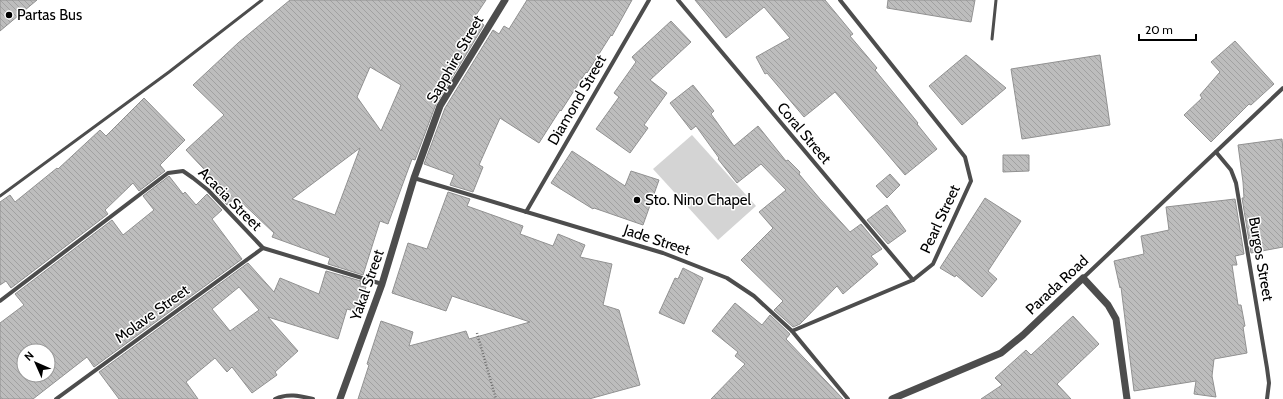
<svg xmlns="http://www.w3.org/2000/svg" width="1283" height="399" font-family="Cabin,sans-serif">
  <style>
    .park { fill: #d4d4d4 }
    .building { fill: url(#building-back-hatch); stroke: #919191; fill-rule: evenodd }
    .lines { fill: none; stroke-linecap: round; stroke-linejoin: round }
    .path { stroke: #6f6f6f; stroke-width: 2.5; stroke-dasharray: 1 2; stroke-linecap: butt }
    .service { stroke: #4d4d4d; stroke-width: 3 }
    .minor { stroke: #4d4d4d; stroke-width: 4 }
    .tertiary { stroke: #4d4d4d; stroke-width: 7 }
    .poi-dot { fill: #000; stroke: #fff; stroke-width: 1.5 }
    .labels { text-anchor: middle; stroke-width: 3; stroke-linejoin: round; paint-order: stroke }
    .poi-label { font-size: 15px; fill: #000; stroke: #fff; text-anchor: start }
    .street-label { font-size: 15px; fill: #000; stroke: #fff }
  </style>
  <defs>
    <pattern id="building-back-hatch" width="6" height="6" patternUnits="userSpaceOnUse"><rect width="6" height="6" fill="#bdbdbd"/><path d="M-1 5l2 2M0 0l6 6M5-1l2 2" fill="none" stroke="#a1a1a1"/></pattern>
  </defs>
  <rect width="100%" height="100%" fill="#fff"/>
  <path class="park" d="M692 135 756 206 718 240 653 169Z"/>
  <g class="building">
    <path d="M0 0H37L0 31Z"/>
    <path d="M290 0H486L474 18 484 25 436 104 415 160 412 159 388 224 380 221 363 275 328 264 330 258 272 237 274 233 236 197 227 205 213 190 218 184 186 150 224 115 193 85 238 43ZM370 67 401 85 381 131 357 97ZM360 148 335 215 292 199Z"/>
    <path d="M527 0H632L612 36 611 35 587 73 586 72 561 111 560 110 539 143 500 118 479 165 483 167 473 192 450 185 454 175 424 164 445 108 493 30 499 34 504 26 509 29Z"/>
    <path d="M695 0H825L853 34 850 36 877 68 875 70 918 123 917 124 937 149 905 175 835 92 804 117 767 73 765 74 756 57 790 38 764 7 726 38Z"/>
    <path d="M888 0H975L971 22 887 8Z"/>
    <path d="M671 21 691 42 650 80 667 93 644 125 648 128 630 153 596 129 619 97 614 93 636 62 632 57Z"/>
    <path d="M1235 41 1274 84 1251 105 1249 104 1211 142 1184 115 1202 98 1200 95 1220 72 1211 62Z"/>
    <path d="M966 55 1006 88 962 125 929 86Z"/>
    <path d="M1100 55 1110 125 1022 139 1011 69Z"/>
    <path d="M693 85 714 111 711 114 734 146 758 126 786 161 788 160 800 172 799 174 820 199 850 232 861 224 882 249 871 256 878 264 843 294 837 286 800 324 793 327 774 310 783 301 741 260 773 228 759 212 786 190 761 164 737 183 718 159 719 158 696 126 691 130 670 103Z"/>
    <path d="M144 98 185 140 160 165 165 171 139 191 133 183 105 210 108 214 11 288 6 281 0 285V202L10 195 15 202 57 168 58 169 100 130 106 136Z"/>
    <path d="M1282 139 1283 151V247L1251 253 1242 198H1244L1243 182 1238 145Z"/>
    <path d="M572 151 625 186 631 171 659 180 643 225 594 208 593 209 551 183Z"/>
    <path d="M1003 155H1029V171L1003 172Z"/>
    <path d="M890 174 900 185 887 198 876 186Z"/>
    <path d="M169 176 183 194 185 192 196 205 207 194 222 210 212 219 242 259 94 367 87 357 33 399H0V323L24 305 15 294 112 220 123 235 154 210 143 196ZM24 351H48V375H24Z"/>
    <path d="M448 192 470 199 467 206 523 226 520 234 553 246 558 234 585 245 580 257 612 264 603 305 619 310 640 385 589 399H358L369 365 367 364 381 321 413 332 409 346 466 331 469 339 530 322 452 296 446 311 392 293 408 243 427 249Z"/>
    <path d="M985 198 1021 221 988 271 997 279 982 297 956 275 955 277 940 268Z"/>
    <path d="M1235 199 1244 254 1235 256 1237 265H1232L1238 305H1241L1245 326 1243 327 1247 353 1214 359 1212 376 1216 397 1194 394 1196 381 1134 391 1121 287 1120 288 1114 261 1144 254 1141 236 1169 230 1166 207Z"/>
    <path d="M887 205 906 231 888 244 867 220Z"/>
    <path d="M248 263 274 292 280 278 319 294 326 271 361 281 360 286 366 287 358 312 347 309 338 339 268 317 298 351 275 372 277 375 252 393 232 367 227 372 215 358 186 382 198 399H119L99 372ZM239 287 259 310 230 331 212 309Z"/>
    <path d="M683 268 703 278 684 324 659 313 675 278 678 279Z"/>
    <path d="M735 303 762 325 770 315 790 334 786 339 843 399H711L745 364 735 356 738 352 712 331Z"/>
    <path d="M1073 316 1099 344 1057 384 1071 399H981L1002 385 995 378 1026 350 1031 355Z"/>
  </g>
  <g class="lines">
    <path class="path" d="M477 333 496 399"/>
    <g class="service">
      <path d="M992 39 996 0"/>
      <path d="M0 196 169 72 262 0"/>
    </g>
    <g class="minor">
      <path d="M678 0 913 280"/>
      <path d="M1216 152 1231 170 1236 183 1267 368 1269 383 1267 399"/>
      <path d="M414 178 663 253 727 278 754 296 792 331 848 399"/>
      <path d="M526 212 649 0"/>
      <path d="M1083 278 1283 88"/>
      <path d="M0 301 168 173 183 171 193 178 208 190 263 248 382 284"/>
      <path d="M792 331 913 280 933 264 971 181 965 157 840 0"/>
      <path d="M56 399 263 248"/>
      <path d="M275 399C288 393 300 396 313 399"/>
    </g>
    <g class="tertiary">
      <path d="M340 399 382 284 414 178 440 106 505 0"/>
      <path d="M892 399 1001 353 1023 335 1083 278 1108 305 1116 319 1127 399"/>
    </g>
  </g>
  <g class="poi-dot">
    <circle cx="9" cy="15" r="4"/>
    <circle cx="637" cy="200" r="4"/>
  </g>
  <g class="labels">
    <g class="poi-label">
      <text x="17" y="20">Partas Bus</text>
      <text x="645" y="205">Sto. Nino Chapel</text>
    </g>
    <g class="street-label">
      <text transform="translate(455 59) rotate(-60)" y="5">Sapphire Street</text>
      <text transform="translate(577 100) rotate(-60)" y="5">Diamond Street</text>
      <text transform="translate(804 133) rotate(50)" y="5">Coral Street</text>
      <text transform="translate(230 199) rotate(45)" y="5">Acacia Street</text>
      <text transform="translate(940 219) rotate(-65)" y="5">Pearl Street</text>
      <text transform="translate(657 240) rotate(18)" y="5">Jade Street</text>
      <text transform="translate(1261 259) rotate(80)" y="5">Burgos Street</text>
      <text transform="translate(367 285) rotate(-71)" y="5">Yakal Street</text>
      <text transform="translate(1057 285) rotate(-43)" y="5">Parada Road</text>
      <text transform="translate(152 314) rotate(-36)" y="5">Molave Street</text>
    </g>
  </g>
  <g transform="translate(36 363) rotate(315)"><circle r="19" fill="#ffffff" stroke="#999999"/>
  <path d="M0-3L7 15L0 10L-7 15Z" fill="#000000"/>
  <text y="-6" font-size="11" font-weight="bold" text-anchor="middle" fill="#000000">N</text>
  </g>
  <path d="M1139 34v6h57v-6" fill="none" stroke="#000000" stroke-width="2"/>
  <text x="1145" y="34" font-size="12" fill="#000000" stroke="#ffffff" stroke-width="3" paint-order="stroke">20 m</text>
</svg>
